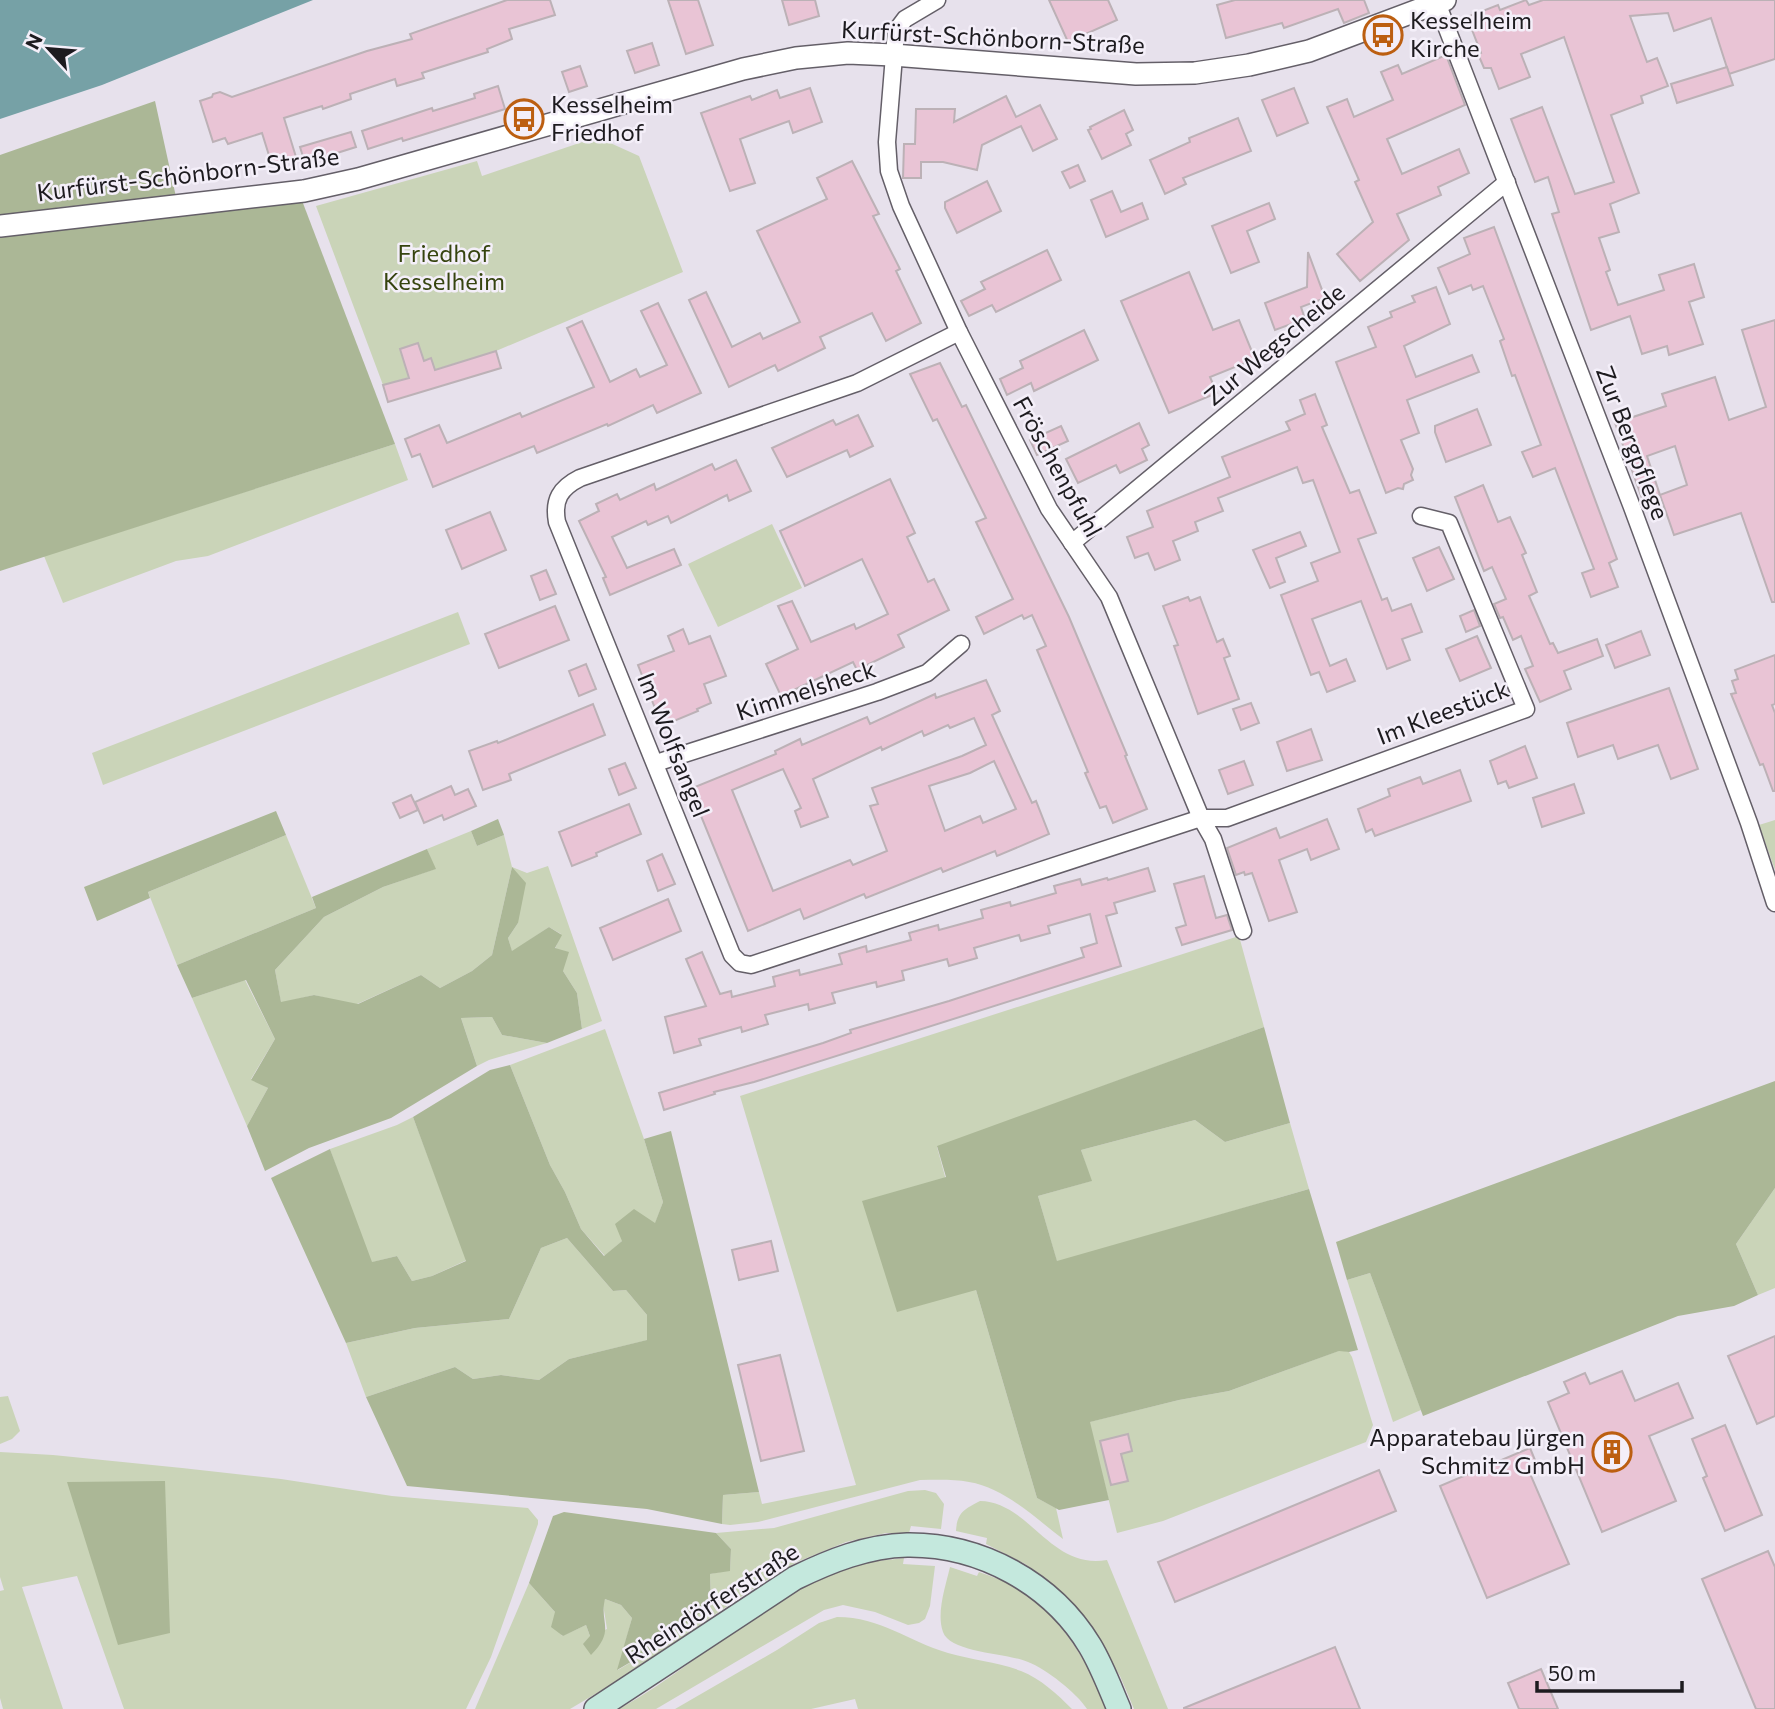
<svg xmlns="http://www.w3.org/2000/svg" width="1775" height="1709" font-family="Commissioner,sans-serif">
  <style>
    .green { fill: #cad4b8 }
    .forest { fill: #abb796 }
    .water { fill: #76a1a6 }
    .building { fill: #e9c4d5; stroke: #bcb1b6; stroke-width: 2; fill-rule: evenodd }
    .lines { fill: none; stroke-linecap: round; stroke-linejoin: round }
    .minor-casing { stroke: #645f68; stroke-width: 19 }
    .tertiary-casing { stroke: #645f68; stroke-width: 24 }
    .secondary-casing { stroke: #645f68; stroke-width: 26 }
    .minor { stroke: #fff; stroke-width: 16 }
    .tertiary { stroke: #fff; stroke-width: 21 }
    .secondary { stroke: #c4e8dd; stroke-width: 23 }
    .labels { text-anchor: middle; stroke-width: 5; stroke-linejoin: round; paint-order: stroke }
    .poi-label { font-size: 24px; fill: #1d1b1f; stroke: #f4eff9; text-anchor: start }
    .street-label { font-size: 24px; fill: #1d1b1f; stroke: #f4eff9 }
    .park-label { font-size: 24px; fill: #36440f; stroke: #f4eff9 }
  </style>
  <rect width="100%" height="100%" fill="#e7e1ec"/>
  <g class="green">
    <path d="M597 137 639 156 683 272 496 351 383 385 316 206 477 161 482 176Z"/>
    <path d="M395 444 408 480 208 556 176 561 63 603 44 556Z"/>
    <path d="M772 524 802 588 718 627 688 564Z"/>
    <path d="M458 612 470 644 103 785 92 753Z"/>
    <path d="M1775 820V870L1759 825Z"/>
    <path d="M471 831 477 846 504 835 512 867 527 873 548 866 602 1021 582 1029 577 993 563 971 555 949 561 934 549 927 512 952 508 938 518 923 512 867 492 955 472 971 440 988 421 975 355 1005 314 995 281 1003 275 970 324 917 383 887 435 869 427 849Z"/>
    <path d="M286 835 316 908 177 965 148 892Z"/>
    <path d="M1239 936 1264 1027 937 1147 976 1290 1037 1498 1056 1508 1063 1539C1035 1518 1005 1488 969 1482 953 1479 936 1480 920 1480L758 1522 730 1525 722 1524 723 1495 759 1492 762 1504 856 1485 740 1096Z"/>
    <path d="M245 980 275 1039 251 1079 268 1088 247 1126 192 998Z"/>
    <path d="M492 1017 502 1035 547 1043 489 1060 477 1066 461 1018Z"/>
    <path d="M605 1029 644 1139 663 1202 655 1224 622 1241 605 1256 581 1229 565 1192 550 1165 510 1065Z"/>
    <path d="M413 1117 467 1260 432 1276 412 1281 397 1256 369 1263 330 1149 397 1125Z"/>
    <path d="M1195 1120 1225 1142 1290 1123 1309 1189 1057 1262 1038 1196 1091 1181 1081 1150Z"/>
    <path d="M1775 1188V1288L1758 1295 1736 1244Z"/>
    <path d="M567 1238 613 1291 626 1290 647 1315 648 1340 569 1359 539 1380 501 1375 473 1379 455 1367 366 1397 346 1343 415 1328 509 1319 541 1248Z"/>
    <path d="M1370 1273 1421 1410 1393 1422 1347 1280Z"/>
    <path d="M1341 1350 1349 1352 1352 1357 1373 1425 1366 1442 1163 1521 1117 1533 1089 1422 1179 1400 1229 1391Z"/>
    <path d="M8 1396 20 1431 12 1439 0 1444V1397Z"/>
    <path d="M0 1452 53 1455 182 1468 281 1479 392 1496 528 1508 538 1520V1524L491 1657 466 1709H124L77 1576 22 1587 63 1709H3L0 1698V1591L4 1590 0 1577Z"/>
    <path d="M925 1490 936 1493 944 1504 941 1529 911 1526 909 1533H886L846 1542 797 1562 751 1590 624 1677 570 1709H475L529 1583 555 1612 562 1636 586 1625 590 1636 607 1629 603 1604 605 1599 621 1605 632 1618 618 1670 653 1649 711 1605 710 1574 730 1570 731 1549 716 1533 774 1528 908 1491Z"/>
    <path d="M980 1501C1030 1502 1050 1570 1107 1560L1168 1709H1134L1120 1676 1071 1601 1044 1577 1025 1564 986 1544 987 1538 956 1531C957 1512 965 1509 980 1501Z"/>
    <path d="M904 1558 903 1564 935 1566 930 1606 925 1619 919 1623 908 1625 875 1612 843 1605 824 1610 656 1709H619C700 1664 765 1594 856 1565 871 1561 888 1560 904 1558Z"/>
    <path d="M950 1567 977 1576 979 1572C994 1577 1010 1583 1023 1592 1063 1619 1090 1666 1107 1709H1087C1077 1693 1046 1669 1028 1662 1008 1653 950 1653 943 1632 936 1613 946 1585 950 1567Z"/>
    <path d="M837 1617C881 1617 907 1641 948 1653 972 1660 998 1662 1021 1671 1041 1679 1057 1694 1072 1709H858L855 1699 811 1709H675L777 1650 819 1623Z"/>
  </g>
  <g class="forest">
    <path d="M155 101 176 197 62 207 0 217V155Z"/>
    <path d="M301 198 395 444 0 571V236Z"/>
    <path d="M276 811 286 835 148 892 150 898 97 921 84 887Z"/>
    <path d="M498 819 504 835 477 846 471 831Z"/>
    <path d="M427 849 436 869 383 887 324 917 275 970 281 1002 314 995 358 1004 421 975 440 988 472 971 492 955 512 867 526 883 518 923 508 938 512 951 549 927 562 935 555 948 569 952 563 971 577 993 582 1029 547 1043 502 1035 492 1017 461 1018 477 1066 391 1118 309 1148 265 1171 247 1126 268 1088 251 1080 275 1039 246 980 192 998 177 965 316 908 312 897Z"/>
    <path d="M1264 1027 1290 1123 1225 1142 1195 1120 1081 1150 1092 1181 1038 1196 1057 1261 1309 1189 1358 1350 1349 1352 1339 1351 1229 1391 1179 1400 1090 1422 1109 1500 1059 1510 1037 1498 976 1290 897 1312 862 1201 946 1177 937 1146Z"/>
    <path d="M510 1065 550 1165 565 1192 581 1229 604 1256 622 1241 615 1224 634 1209 655 1223 663 1202 644 1139 671 1131 759 1492 723 1495 722 1524 647 1509 407 1486 366 1397 455 1367 473 1379 501 1375 539 1380 569 1359 647 1340V1315L626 1290 613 1291 567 1238 541 1248 509 1319 415 1328 346 1343 271 1178 330 1149 372 1262 397 1256 412 1281 432 1276 466 1261 413 1117 490 1070Z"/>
    <path d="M1775 1081V1188L1736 1244 1758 1295 1734 1306 1678 1316 1423 1416 1370 1273 1347 1280 1336 1242Z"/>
    <path d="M165 1481 170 1633 118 1645 67 1482Z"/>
    <path d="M564 1512 716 1533 731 1549 730 1571 710 1574 711 1605 653 1649 617 1670 632 1618 621 1605 605 1599C599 1623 616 1630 591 1655L583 1644 590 1636 586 1625 563 1636 551 1627 555 1612 529 1583 553 1516Z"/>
  </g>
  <path class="water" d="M0 0H313L102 85 0 119Z"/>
  <g class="building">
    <path d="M507 0H550L555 15 509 29 512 39 487 49 488 52 422 73 424 78 397 86 395 79 350 94 351 99 323 109 322 106 284 118 296 157 272 165 262 133 228 144 225 138 213 142 200 101 212 97 213 94 220 92 232 97 367 51 412 39 410 34Z"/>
    <path d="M668 0H698L713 45 686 54Z"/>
    <path d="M782 0H815L819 16 789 25Z"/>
    <path d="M1049 0H1108L1117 20 1068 42Z"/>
    <path d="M1235 0H1364L1369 13 1344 23 1338 9 1284 28 1282 23 1226 38 1217 5Z"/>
    <path d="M1526 0 1529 5 1543 0H1775V59L1729 74 1711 18 1674 31 1668 13 1630 16 1647 62 1657 58 1668 86 1641 96 1643 103 1611 115 1639 193 1610 204 1619 232 1599 238 1610 270 1606 272 1618 305 1664 290 1659 275 1694 264 1704 297 1689 302 1703 344 1669 355 1667 346 1642 354 1630 316 1591 330 1552 214 1559 212 1548 177 1535 182 1511 119 1542 107 1575 194 1614 182 1564 37 1521 54 1530 77 1499 89 1491 68H1484L1478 54 1481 53 1467 17 1498 5 1500 10Z"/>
    <path d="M652 43 659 65 635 73 627 51Z"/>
    <path d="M1446 55 1465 105 1387 139 1402 174 1459 149 1469 173 1438 187 1441 195 1397 214 1409 240 1360 281 1337 254 1373 222 1355 182 1359 180 1327 107 1347 99 1354 117 1393 100 1381 72 1398 65 1402 74Z"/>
    <path d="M580 66 587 86 569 92 562 72Z"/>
    <path d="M1727 67 1733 85 1677 103 1671 84Z"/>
    <path d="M498 86 505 109 403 141 402 138 368 149 362 131 432 108 433 111 475 98 474 94Z"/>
    <path d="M810 88 822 122 793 133 789 121 740 139 755 183 730 191 701 113 750 96 752 100 777 90 780 98Z"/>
    <path d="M1294 88 1308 123 1277 136 1262 100Z"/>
    <path d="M1006 96 1016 117 1040 105 1057 139 1033 151 1021 126 982 145 977 170 943 162H921V178H903L904 144H915L916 109H955L954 122Z"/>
    <path d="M1124 110 1133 130 1126 134 1131 145 1102 159 1088 130 1091 129 1090 127Z"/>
    <path d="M1238 118 1251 151 1183 178 1186 184 1165 194 1150 160 1190 142 1189 138Z"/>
    <path d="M351 132 356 147 305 163 300 147Z"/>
    <path d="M852 161 879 214 873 216 900 269 896 271 921 323 886 341 872 313 820 337 825 348 778 371 775 365 729 387 689 300 706 292 732 347 760 333 763 339 800 322 757 231 827 199 817 178Z"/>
    <path d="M1078 165 1085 181 1070 188 1062 172Z"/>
    <path d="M987 181 1001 211 957 233 945 208V202Z"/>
    <path d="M1112 191 1121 212 1142 203 1148 219 1106 237 1091 200Z"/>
    <path d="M1269 203 1275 219 1247 231 1259 262 1231 273 1212 226Z"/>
    <path d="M1494 227 1617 559 1609 563 1618 587 1591 597 1582 573 1594 569 1555 468 1533 477 1522 452 1541 445 1515 375 1512 376 1500 341 1504 339 1483 286 1473 290 1471 285 1449 294 1438 268 1470 254 1464 238Z"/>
    <path d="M1047 250 1061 280 996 312 992 305 969 316 961 301 985 289 981 282Z"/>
    <path d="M1308 252 1325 298 1301 307 1305 319 1275 330 1265 303 1307 287Z"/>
    <path d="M1189 272 1213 330 1239 320 1255 359 1210 377 1217 393 1169 413 1121 301Z"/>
    <path d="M1436 287 1450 324 1404 346 1416 377 1472 355 1479 372 1407 400 1419 433 1401 440 1413 469 1411 475 1413 480 1404 484 1403 489 1398 488 1386 493 1336 362 1376 347 1368 327 1392 317 1390 312 1415 302 1412 296Z"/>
    <path d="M658 303 701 393 657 413 653 405 608 426 607 424 537 453 534 446 433 487 420 454 412 457 405 439 439 425 447 443 520 413 522 417 594 387 567 328 582 321 610 382 636 369 640 377 667 365 641 311Z"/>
    <path d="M1775 320V602H1772L1741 513 1674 535 1660 495 1643 501 1615 423 1666 406 1662 394 1715 377 1729 420 1766 407 1742 330ZM1675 446 1687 485 1660 495 1647 456Z"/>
    <path d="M1084 330 1098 360 1034 391 1031 383 1007 395 1000 379 1023 368 1020 361Z"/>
    <path d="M418 343 424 361 431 358 435 370 496 351 501 368 388 402 383 385 409 378 400 349Z"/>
    <path d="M940 363 962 407 966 405 1069 617 1127 755 1125 756 1147 809 1113 823 1106 806 1100 808 1085 773 1088 772 1037 650 1046 646 1032 615 1024 619 1022 615 984 634 976 617 1013 599 976 522 986 518 937 419 933 421 910 374Z"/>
    <path d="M1315 394 1327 425 1322 427 1350 493 1359 490 1376 533 1358 539 1382 600 1387 598 1392 611 1411 604 1422 632 1402 639 1410 660 1387 669 1361 601 1312 619 1330 666 1346 659 1355 681 1327 692 1319 672 1311 675 1281 595 1318 581 1311 563 1340 552 1313 480 1303 483 1297 467 1218 498 1223 511 1195 522 1198 531 1173 541 1180 560 1155 570 1148 553 1135 558 1127 537 1153 527 1147 511 1230 477 1222 457 1290 430 1286 422 1305 414 1300 400Z"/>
    <path d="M1477 409 1491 445 1446 462 1435 432V426Z"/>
    <path d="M858 415 873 446 850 457 847 450 787 477 772 448 833 420 836 425Z"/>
    <path d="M1139 423 1149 445 1142 449 1147 460 1120 473 1116 465 1078 483 1066 459Z"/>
    <path d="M1061 426 1068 441 1037 455 1030 440Z"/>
    <path d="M736 460 751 491 729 501 727 495 671 523 668 516 648 525 646 521 612 537 627 568 674 549 681 565 610 595 603 578 606 577 579 521 599 511 596 504 617 494 620 500 654 484 656 490 712 464 715 470Z"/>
    <path d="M890 479 915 533 907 537 928 582 934 579 949 610 898 635 904 647 857 670 853 662 781 696 766 664 798 649 778 606 792 601 811 642 854 624 856 629 888 614 862 559 805 586 780 531Z"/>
    <path d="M1483 485 1498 522 1510 517 1526 553 1522 555 1537 592 1529 596 1550 644 1553 643 1558 653 1597 639 1603 656 1564 671 1571 689 1540 702 1525 669 1533 666 1521 636 1513 640 1503 617 1500 618 1494 604 1506 599 1492 567 1484 571 1455 497Z"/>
    <path d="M490 512 506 550 462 569 446 530Z"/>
    <path d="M1300 532 1306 546 1276 558 1285 582 1270 588 1253 550Z"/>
    <path d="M1439 547 1454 579 1427 591 1413 558Z"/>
    <path d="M546 570 556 594 540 600 531 576Z"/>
    <path d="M1188 597 1190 601 1200 597 1217 642 1223 639 1230 656 1224 658 1239 699 1198 714 1174 646 1178 645 1163 606Z"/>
    <path d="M555 606 569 640 499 668 485 634Z"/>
    <path d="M1474 610 1480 626 1466 632 1460 616Z"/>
    <path d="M683 629 689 644 710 636 726 676 704 684 711 703 697 709 698 711 662 726 638 665 674 651 668 636Z"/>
    <path d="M1641 631 1650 655 1615 668 1606 645Z"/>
    <path d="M1477 636 1491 668 1460 681 1446 649Z"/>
    <path d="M1775 655V704L1772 705 1775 713V791H1773L1763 764 1760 765 1731 694 1736 693 1732 681 1738 679 1735 670Z"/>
    <path d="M586 664 596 689 579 696 569 671Z"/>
    <path d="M986 680 1000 711 992 715 1032 803 1036 801 1049 834 997 856 995 851 943 872 941 868 866 898 864 894 804 919 800 909 748 931 690 789 776 754 775 751 800 739 802 745 867 717 870 724 935 694 936 698ZM974 718 986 745 962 756 872 788 878 804 870 806 887 851 853 865 850 860 773 891 732 790 783 769 801 808 795 811 801 827 828 817 813 779 881 747 882 750 922 731 924 736 948 725 950 728ZM994 761 1016 809 983 823 980 816 945 831 929 786 970 773Z"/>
    <path d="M1669 688 1698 769 1671 779 1658 745 1618 759 1613 745 1578 757 1567 723Z"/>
    <path d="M1251 703 1259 723 1241 730 1233 709Z"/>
    <path d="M593 704 605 735 509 774 511 780 483 790 469 751 497 741 498 743Z"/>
    <path d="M1311 729 1322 760 1287 771 1277 742Z"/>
    <path d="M1525 746 1537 778 1509 788 1506 781 1498 784 1490 761Z"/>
    <path d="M1244 761 1253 785 1228 794 1219 770Z"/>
    <path d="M625 763 636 788 619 795 609 769Z"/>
    <path d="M1460 770 1471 801 1375 836 1372 829 1366 832 1358 809 1390 796 1388 789 1420 777 1423 784Z"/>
    <path d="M1574 784 1584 813 1542 827 1533 798Z"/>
    <path d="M451 786 455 795 468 789 476 806 444 820 442 815 424 823 415 802Z"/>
    <path d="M411 795 418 810 400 818 393 803Z"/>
    <path d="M629 804 641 834 596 853 597 856 572 866 559 832Z"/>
    <path d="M1327 819 1339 849 1311 860 1307 849 1279 860 1297 912 1269 921 1252 873 1245 875 1244 872 1236 875 1227 848 1276 828 1280 838Z"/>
    <path d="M662 854 675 884 658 891 647 861Z"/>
    <path d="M1148 868 1155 891 1114 903 1117 913 1106 916 1121 966 754 1082 714 1092 715 1094 664 1110 659 1093 823 1043 851 1033 850 1030 949 1001 1084 957 1081 948 1097 943 1090 914 1048 926 1050 933 1021 941 1019 935 974 948 977 958 949 966 947 959 902 971 904 980 877 987 876 982 832 993 835 1003 809 1010 808 1004 765 1015 768 1024 742 1032 741 1027 699 1039 701 1045 674 1053 665 1017 706 1006 686 959 702 952 720 994 731 991 732 997 775 986 773 977 799 970 800 975 842 964 839 954 866 946 867 952 911 940 909 933 938 925 939 930 983 918 981 910 1010 902 1011 906 1056 893 1054 886 1080 879 1082 885 1107 878 1108 880Z"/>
    <path d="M1204 876 1216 918 1227 915 1232 930 1182 945 1176 928 1186 925 1174 884Z"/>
    <path d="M668 899 681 931 613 960 600 928Z"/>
    <path d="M771 1241 778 1271 739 1280 732 1250Z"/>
    <path d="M1775 1336V1416L1757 1424 1728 1356Z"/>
    <path d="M780 1355 804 1451 761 1461 738 1365Z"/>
    <path d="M1622 1371 1635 1401 1678 1383 1693 1418 1649 1436 1676 1501 1602 1532 1548 1402 1569 1393 1564 1382 1585 1373 1590 1384Z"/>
    <path d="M1725 1425 1762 1515 1725 1531 1703 1478 1707 1476 1692 1439Z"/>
    <path d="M1128 1434 1132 1451 1121 1454 1128 1481 1111 1485 1100 1441Z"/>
    <path d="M1530 1448 1537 1465 1528 1469 1569 1564 1487 1598 1440 1486Z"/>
    <path d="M1379 1470 1396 1511 1175 1602 1158 1562Z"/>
    <path d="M1768 1551 1775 1567V1709H1756L1702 1579Z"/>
    <path d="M1335 1647 1360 1709H1184V1708Z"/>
    <path d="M1541 1669 1558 1709H1519L1508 1683Z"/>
  </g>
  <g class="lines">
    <g class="minor-casing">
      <g id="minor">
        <path d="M937 0 905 19 896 31 887 142 889 171 901 206 959 332 1049 509 1109 597 1201 818 1213 839 1243 931"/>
        <path d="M1436 0 1632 507 1749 823 1775 903"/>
        <path d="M959 332 857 383 580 478C560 488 553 500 557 522L732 955 740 963 751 965 1201 818H1227L1526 709 1449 523 1421 516"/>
        <path d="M1072 543 1507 182"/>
        <path d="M656 763 877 692 927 673 961 644"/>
      </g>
    </g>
    <g class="tertiary-casing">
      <path id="tertiary" d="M0 226 304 191 358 179 743 69 796 58 848 53 893 55 1136 74 1195 73 1249 65 1309 51 1445 0"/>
    </g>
    <g class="secondary-casing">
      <path id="secondary" d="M596 1709 795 1578C830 1561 867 1546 907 1545 980 1544 1052 1583 1090 1646 1102 1666 1110 1688 1119 1709"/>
    </g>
    <use href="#minor" class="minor"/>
    <use href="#tertiary" class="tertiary"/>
    <use href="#secondary" class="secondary"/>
  </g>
  <defs>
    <g id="bus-ring" transform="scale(2.0125)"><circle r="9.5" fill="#f4eff9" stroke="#bc5f11" stroke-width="1.5"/><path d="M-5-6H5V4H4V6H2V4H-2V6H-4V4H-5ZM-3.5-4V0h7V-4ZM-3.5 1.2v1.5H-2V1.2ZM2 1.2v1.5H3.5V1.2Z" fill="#bc5f11"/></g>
    <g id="building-ring" transform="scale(2.0125)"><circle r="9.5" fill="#f4eff9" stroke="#bc5f11" stroke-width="1.5"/><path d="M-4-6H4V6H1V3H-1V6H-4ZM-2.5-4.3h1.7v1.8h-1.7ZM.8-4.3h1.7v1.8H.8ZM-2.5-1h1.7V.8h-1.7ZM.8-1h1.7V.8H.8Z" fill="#bc5f11"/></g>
  </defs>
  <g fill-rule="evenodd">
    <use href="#bus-ring" x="1383" y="35"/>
    <use href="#bus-ring" x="524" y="119"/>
    <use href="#building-ring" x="1612" y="1452"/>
  </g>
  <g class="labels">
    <g class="poi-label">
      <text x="1410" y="29">Kesselheim<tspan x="1410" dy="28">Kirche</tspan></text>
      <text x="551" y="113">Kesselheim<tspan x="551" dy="28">Friedhof</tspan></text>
      <text x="1585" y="1446" text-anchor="end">Apparatebau Jürgen<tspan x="1585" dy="28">Schmitz GmbH</tspan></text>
    </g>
    <g class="street-label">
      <text transform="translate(993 38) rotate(3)" y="8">Kurfürst-Schönborn-Straße</text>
      <text transform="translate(188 175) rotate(-7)" y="8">Kurfürst-Schönborn-Straße</text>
      <text transform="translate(1275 345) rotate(-40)" y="8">Zur Wegscheide</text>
      <text transform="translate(1632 443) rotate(69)" y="8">Zur Bergpflege</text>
      <text transform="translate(1057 467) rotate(61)" y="8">Fröschenpfuhl</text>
      <text transform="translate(806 691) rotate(-18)" y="8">Kimmelsheck</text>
      <text transform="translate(1443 713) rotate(-21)" y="8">Im Kleestück</text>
      <text transform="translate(673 745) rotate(68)" y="8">Im Wolfsangel</text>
      <text transform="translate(712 1604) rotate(-33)" y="8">Rheindörferstraße</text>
    </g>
    <g class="park-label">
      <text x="444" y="262">Friedhof<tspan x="444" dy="28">Kesselheim</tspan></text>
    </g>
  </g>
  <g transform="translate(49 49) rotate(296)" stroke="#f4eff9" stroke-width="5" paint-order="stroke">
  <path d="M0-5L12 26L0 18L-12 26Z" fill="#1d1b1f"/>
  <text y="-10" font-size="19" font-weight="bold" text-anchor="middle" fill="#1d1b1f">N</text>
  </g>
  <path d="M1537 1681v10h145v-10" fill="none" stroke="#1d1b1f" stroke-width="3.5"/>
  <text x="1548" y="1681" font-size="21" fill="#1d1b1f" stroke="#f4eff9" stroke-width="5" paint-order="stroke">50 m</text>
</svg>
